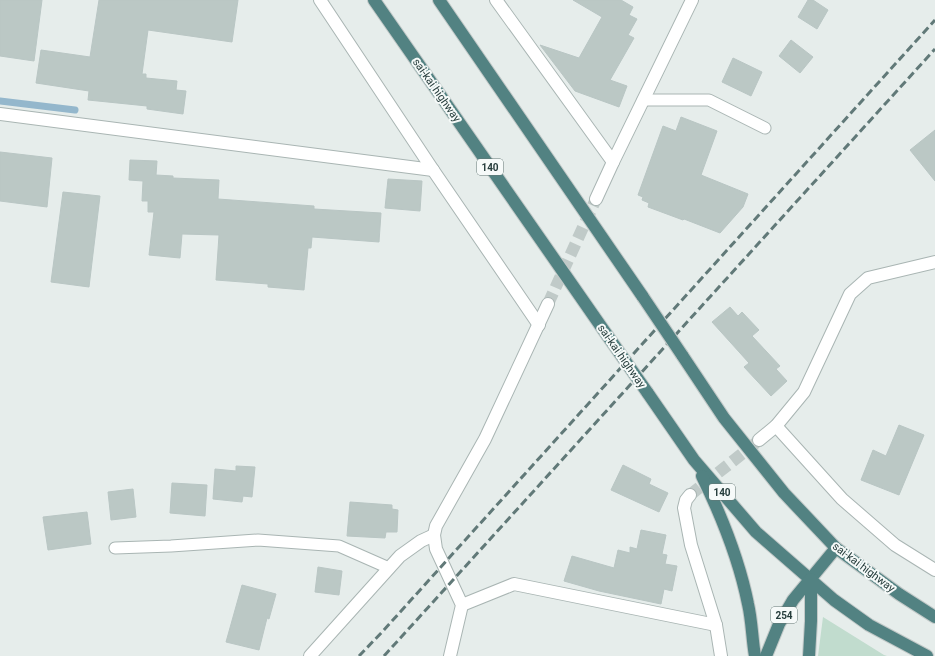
<svg xmlns="http://www.w3.org/2000/svg" width="935" height="656" font-family="Roboto,sans-serif">
  <style>
    .green { fill: #c1dcce }
    .lines { fill: none; stroke-linecap: round; stroke-linejoin: round }
    .stream { stroke: #94b7cc; stroke-width: 7 }
    .building { fill: #bbc8c5; stroke: #b9c6c4 }
    .minor-tunnel { stroke: #c0cac8; stroke-width: 12; stroke-dasharray: 12 6; stroke-linecap: butt }
    .service-casing { stroke: #a9b5b3; stroke-width: 13 }
    .minor-casing { stroke: #a9b5b3; stroke-width: 14 }
    .tertiary-casing { stroke: #a9b5b3; stroke-width: 14 }
    .trunk-casing { stroke: #c2c9c8; stroke-width: 14 }
    .service { stroke: #fff; stroke-width: 11 }
    .minor { stroke: #fff; stroke-width: 12 }
    .tertiary { stroke: #fff; stroke-width: 12 }
    .trunk { stroke: #528282; stroke-width: 12 }
    .rail { stroke: #617978; stroke-width: 3; stroke-dasharray: 8 4; stroke-linecap: butt }
    .trunk-bridge-casing { stroke: #c2c9c8; stroke-width: 14; stroke-linecap: butt }
    .trunk-bridge { stroke: #528282; stroke-width: 12 }
    .labels { text-anchor: middle; stroke-width: 4; stroke-linejoin: round; paint-order: stroke }
    .shield { fill: #f6faf9; stroke: #647675; stroke-width: 1 }
    .shield-label { font-size: 10px; font-weight: bold; fill: #263d3c }
    .street-label { font-size: 11px; fill: #263d3c; stroke: #f6faf9 }
  </style>
  <rect width="100%" height="100%" fill="#e6edeb"/>
  <path class="green" d="M823 617 884 655 887 656H818Z"/>
  <g class="lines">
    <path class="stream" d="M0 101 75 110"/>
  </g>
  <g class="building">
    <path d="M0 0H42L34 61 0 56Z"/>
    <path d="M99 0H238L232 42 148 30 142 74H146V78L177 81 176 90 186 91 183 114 147 109V106L88 100 89 91 36 83 41 50 90 57Z"/>
    <path d="M573 0H621L633 7 629 15 637 19 628 35 634 38 610 80 627 86 619 107 575 91 540 45 579 58 602 17Z"/>
    <path d="M808 0H813L828 10 817 29 798 17Z"/>
    <path d="M791 40 813 57 800 73 779 56Z"/>
    <path d="M733 58 762 72 751 96 722 82Z"/>
    <path d="M681 117 717 131 701 175 748 194 743 207 720 233 684 219 683 220 648 207 649 203 642 200 643 197 638 195 663 126 676 131Z"/>
    <path d="M935 130V181L910 150Z"/>
    <path d="M0 152 52 158 47 207 0 201Z"/>
    <path d="M130 160 157 161 156 175 173 176V178L219 180 218 199 314 206V209L381 213 379 242 312 237 311 248H308L304 290 268 287V284L216 280 219 235 182 234 180 258 149 255 154 212H148V201H142L143 181 129 180Z"/>
    <path d="M388 179 422 181 420 211 385 208Z"/>
    <path d="M63 192 100 196 89 287 51 282Z"/>
    <path d="M730 307 738 316 742 312 759 330 752 336 780 366 776 369 787 381 771 396 744 367 749 363 712 322Z"/>
    <path d="M899 425 924 435 899 495 861 480 873 450 886 456Z"/>
    <path d="M623 465 651 479 649 484 668 493 659 512 611 490Z"/>
    <path d="M236 466 255 467 252 497 243 496 242 502 213 499 215 469 236 471Z"/>
    <path d="M172 483 207 485 205 516 170 513Z"/>
    <path d="M133 489 136 517 111 520 108 492Z"/>
    <path d="M350 502 392 505V509L398 510 397 532H386L385 538 347 536Z"/>
    <path d="M87 512 91 544 48 550 43 517Z"/>
    <path d="M641 530 666 535 662 554 667 555 665 564 677 566 672 591 664 589 661 604 599 591 564 581 572 556 614 568 618 550 630 553V547L637 549Z"/>
    <path d="M318 567 342 571 339 595 315 592Z"/>
    <path d="M242 585 276 594 269 619 267 618 259 650 226 642Z"/>
  </g>
  <g class="lines">
    <g class="minor-tunnel">
      <path d="M548 304 596 199"/>
      <path d="M690 495 757 442"/>
    </g>
    <g class="service-casing">
      <g id="service">
        <path d="M643 100H709L765 128"/>
        <path d="M115 548 171 546 258 540 339 546 389 568"/>
      </g>
    </g>
    <g class="minor-casing">
      <g id="minor">
        <path d="M320 0 433 170 539 325"/>
        <path d="M496 0 613 162 596 199"/>
        <path d="M0 114 433 170"/>
        <path d="M776 426 842 499 895 545 935 570"/>
        <path d="M759 440 776 426 804 392 850 294 868 278 935 262"/>
        <path d="M690 495 686 500 684 508 691 545 716 625 721 656"/>
        <path d="M462 605 514 584 716 625"/>
        <path d="M450 656 462 605 436 549 434 535 436 526 485 439 548 304"/>
      </g>
    </g>
    <g class="tertiary-casing">
      <g id="tertiary">
        <path d="M613 162 692 0"/>
        <path d="M310 656 400 556 421 541 434 535"/>
      </g>
    </g>
    <g class="trunk-casing">
      <g id="trunk">
        <path d="M374 0 607 335"/>
        <path d="M439 0 643 297"/>
        <path d="M682 355 724 418 784 493 836 548 899 594 935 617"/>
        <path d="M647 392 694 460 756 532 834 600 869 625 927 656"/>
        <path d="M702 476C722 517 739 559 748 604 752 621 752 639 755 656"/>
        <path d="M766 656 779 624 793 600 836 548"/>
        <path d="M809 656 811 621V579"/>
      </g>
    </g>
    <use href="#service" class="service"/>
    <use href="#minor" class="minor"/>
    <use href="#tertiary" class="tertiary"/>
    <use href="#trunk" class="trunk"/>
    <g class="rail">
      <path d="M359 656 383 631 935 20"/>
      <path d="M384 656 935 49"/>
    </g>
    <g class="trunk-bridge-casing">
      <g id="trunk-bridge">
        <path d="M643 297 682 355"/>
        <path d="M607 335 647 392"/>
      </g>
    </g>
    <use href="#trunk-bridge" class="trunk-bridge"/>
  </g>
  <g class="labels">
    <g class="shield">
      <rect x="477" y="159" width="26" height="16" rx="3"/>
      <rect x="709" y="484" width="26" height="16" rx="3"/>
      <rect x="771" y="607" width="26" height="16" rx="3"/>
    </g>
    <g class="shield-label">
      <text x="490" y="171">140</text>
      <text x="722" y="496">140</text>
      <text x="784" y="619">254</text>
    </g>
    <g class="street-label">
      <text transform="translate(437 90) rotate(55)" y="4">sai-kai highway</text>
      <text transform="translate(622 356) rotate(55)" y="4">sai-kai highway</text>
      <text transform="translate(864 567) rotate(37)" y="4">sai-kai highway</text>
    </g>
  </g>
</svg>
